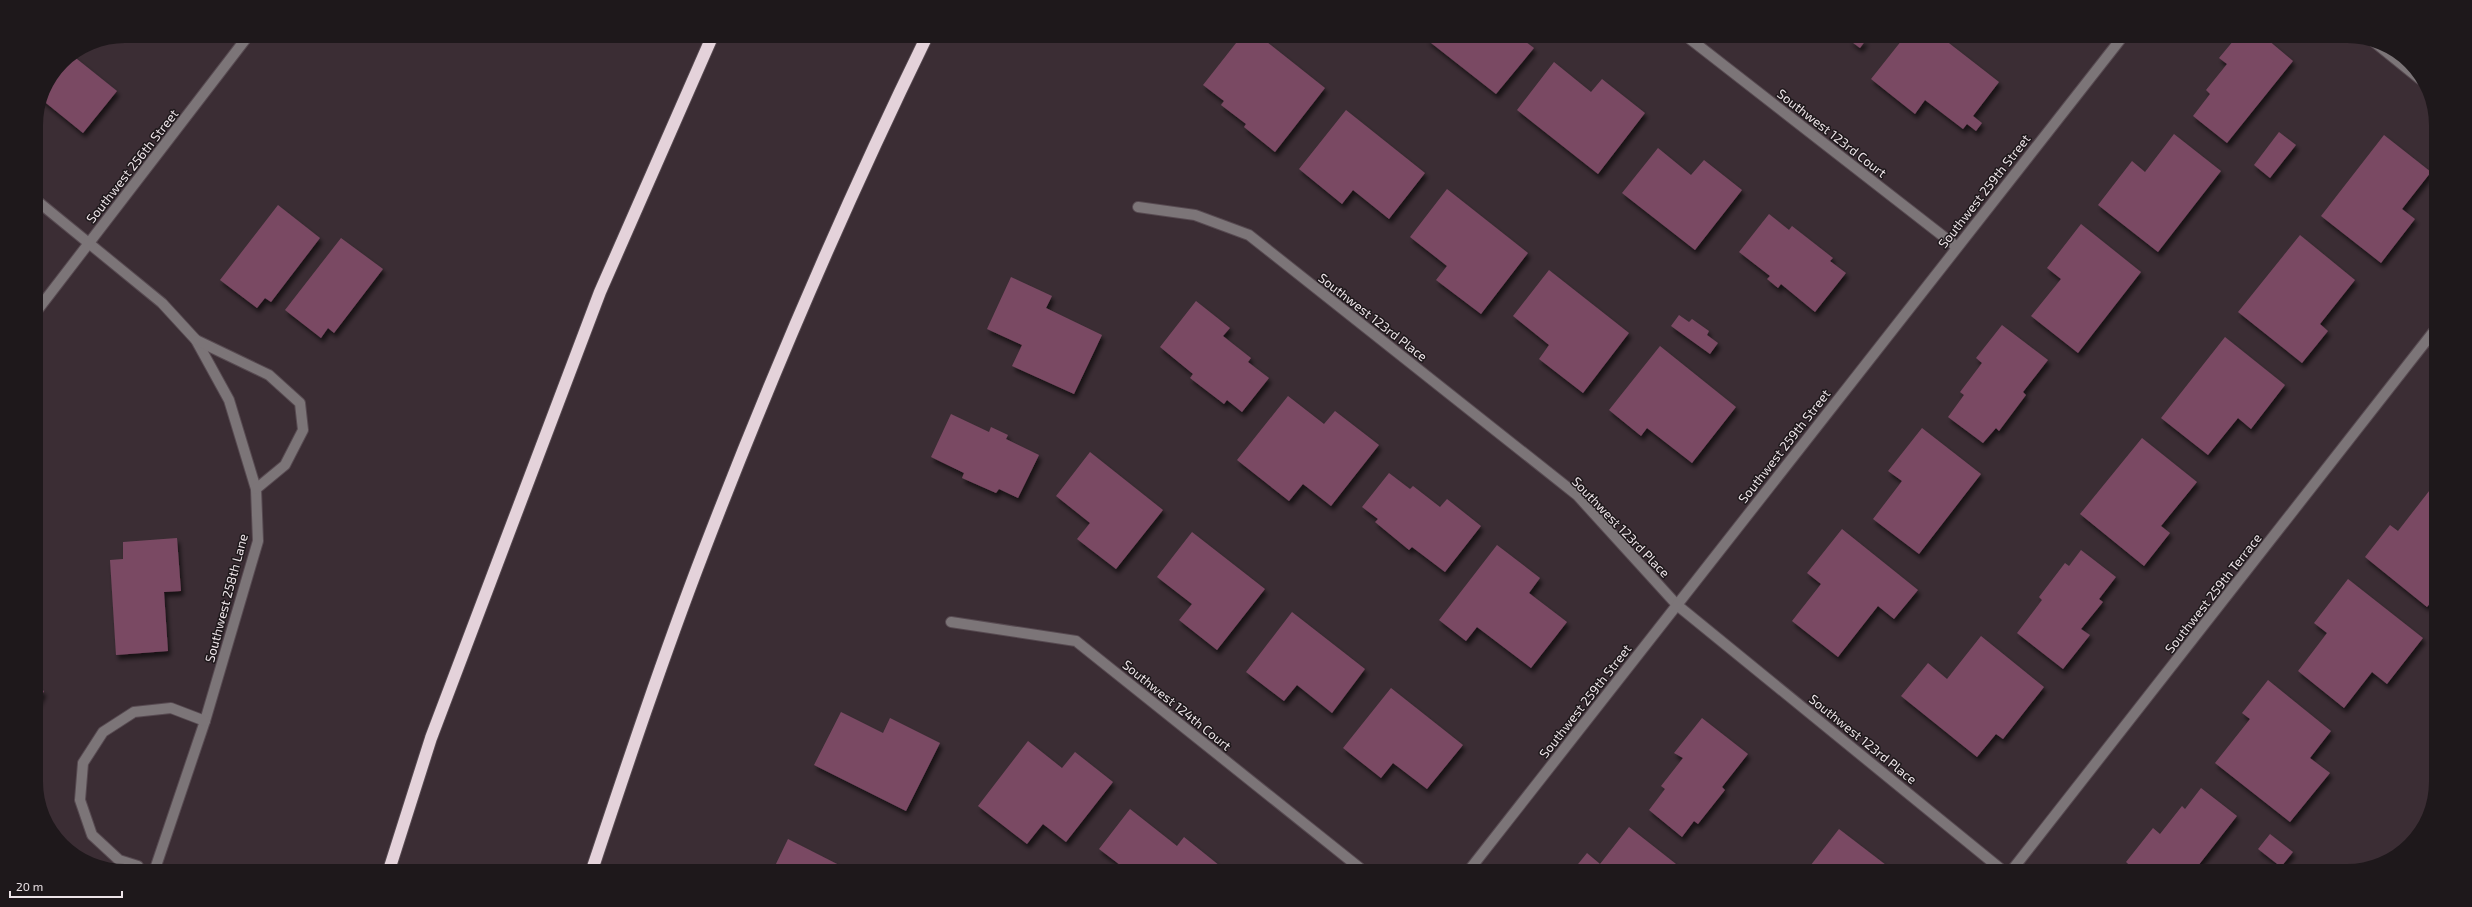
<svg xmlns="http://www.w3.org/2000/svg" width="2472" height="907" font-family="'Exo 2',sans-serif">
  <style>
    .building { fill: #7a4a63; filter: url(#shadow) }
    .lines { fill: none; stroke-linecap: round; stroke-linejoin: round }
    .minor-casing { stroke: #574a51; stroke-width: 12 }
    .highway-casing { stroke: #574a51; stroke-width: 14 }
    .minor { stroke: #7c7578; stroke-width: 10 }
    .highway { stroke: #e4d2da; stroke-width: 12 }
    .labels { text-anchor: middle; stroke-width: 3; stroke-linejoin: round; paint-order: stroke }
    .street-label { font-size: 13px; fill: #ede4e8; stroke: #1e181b }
  </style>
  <defs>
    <filter id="shadow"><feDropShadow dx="2.5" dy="4.5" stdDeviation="2" flood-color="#0009"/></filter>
  </defs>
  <rect width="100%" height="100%" fill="#3b2d34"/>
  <g class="building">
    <path d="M1240 38H1262L1325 88 1275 152 1244 127 1246 124 1221 105 1224 101 1203 85Z"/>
    <path d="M1426 39H1522L1534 48 1496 94Z"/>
    <path d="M1849 40H1866L1860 48Z"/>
    <path d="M1902 40H1945L1999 82 1973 116 1982 123 1976 131 1967 124 1963 129 1925 100 1915 114 1871 79Z"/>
    <path d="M2234 40H2268L2293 61 2227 143 2193 116 2210 94 2206 90 2227 64 2219 58Z"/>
    <path d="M72 55 117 91 83 133 41 99 43 91 62 62Z"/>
    <path d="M1554 62 1591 92 1602 79 1645 113 1598 174 1517 110Z"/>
    <path d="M1346 110 1425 173 1389 219 1353 190 1342 204 1299 169Z"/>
    <path d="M2279 132 2296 145 2270 178 2254 165Z"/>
    <path d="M2174 134 2221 171 2158 252 2098 205 2132 161 2145 172Z"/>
    <path d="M2384 135 2431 172 2402 209 2415 219 2381 263 2321 216Z"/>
    <path d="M1658 148 1691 175 1704 160 1742 190 1695 250 1622 193Z"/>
    <path d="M1447 189 1528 253 1481 314 1436 280 1447 266 1410 237Z"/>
    <path d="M278 205 320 238 271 302 265 298 257 308 220 280Z"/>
    <path d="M1769 214 1789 230 1792 226 1833 258 1830 261 1846 273 1815 312 1781 284 1778 288 1767 279 1770 276 1739 252Z"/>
    <path d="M2081 224 2141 272 2078 353 2031 316 2061 279 2047 268Z"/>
    <path d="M2300 235 2355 280 2320 324 2328 331 2302 363 2238 312Z"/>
    <path d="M341 238 383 269 334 333 328 328 321 338 285 310Z"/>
    <path d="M1549 270 1629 333 1583 393 1539 359 1549 345 1513 316Z"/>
    <path d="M1011 277 1052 296 1046 308 1102 335 1074 394 1012 366 1022 345 987 329Z"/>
    <path d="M1196 301 1230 328 1223 336 1251 358 1248 362 1269 378 1242 412 1227 400 1224 404 1190 378 1193 374 1160 347Z"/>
    <path d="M1679 315 1689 322 1692 319 1709 331 1707 335 1718 343 1710 354 1671 326Z"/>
    <path d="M2002 325 2048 360 2023 392 2026 395 1999 431 1996 428 1983 443 1948 417 1964 395 1960 392 1982 363 1976 358Z"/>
    <path d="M2225 337 2285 385 2251 429 2238 418 2208 455 2161 418Z"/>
    <path d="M1660 346 1736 407 1692 463 1647 428 1641 436 1609 410Z"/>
    <path d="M1288 396 1324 424 1335 411 1379 445 1331 506 1303 484 1289 501 1237 460Z"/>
    <path d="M951 414 989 432 991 427 1008 435 1006 439 1039 455 1018 498 999 489 996 493 962 478 964 473 931 457Z"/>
    <path d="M1922 428 1981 474 1919 554 1873 519 1902 481 1888 471Z"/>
    <path d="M2142 438 2197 482 2161 526 2170 533 2144 566 2080 514Z"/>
    <path d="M1090 452 1163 510 1116 569 1077 539 1090 523 1056 496Z"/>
    <path d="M1389 473 1410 489 1413 486 1440 507 1447 499 1481 526 1445 572 1412 547 1409 550 1375 522 1378 519 1362 507Z"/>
    <path d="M2433 486V600L2427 607 2365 557 2390 525 2398 531Z"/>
    <path d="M1842 529 1918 590 1894 619 1878 606 1838 657 1792 621 1821 584 1807 573Z"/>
    <path d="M1192 532 1265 589 1217 650 1179 620 1192 604 1157 577Z"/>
    <path d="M177 538 181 591 164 592 168 651 116 655 110 560 123 559V542Z"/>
    <path d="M1497 545 1540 578 1529 593 1567 622 1531 668 1477 627 1466 641 1439 620Z"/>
    <path d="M2081 550 2116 577 2099 599 2103 602 2081 629 2090 635 2063 669 2017 633 2042 600 2039 597 2065 563 2069 566Z"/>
    <path d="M2348 579 2423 638 2387 684 2372 672 2344 708 2298 671 2327 633 2314 623Z"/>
    <path d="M1292 612 1365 669 1332 713 1297 685 1284 701 1246 672Z"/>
    <path d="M1981 636 2044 687 2003 739 1996 734 1977 757 1901 696 1928 663 1947 679Z"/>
    <path d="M2268 680 2331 731 2310 758 2330 773 2290 822 2215 763 2250 719 2242 713Z"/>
    <path d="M36 687 44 691 36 706Z"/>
    <path d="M1391 688 1463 745 1427 789 1393 763 1381 778 1343 748Z"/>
    <path d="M841 712 883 733 890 718 940 743 906 811 814 765Z"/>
    <path d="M1702 718 1748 754 1722 787 1725 790 1698 824 1694 821 1682 837 1649 810 1665 789 1661 786 1683 758 1674 753Z"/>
    <path d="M1028 741 1062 768 1075 752 1113 782 1066 842 1043 824 1027 844 978 806Z"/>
    <path d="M2201 788 2237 816 2194 871H2136L2126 862 2153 828 2160 834 2182 806 2185 809Z"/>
    <path d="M1130 809 1177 846 1184 837 1220 866 1217 869 1124 868 1099 849Z"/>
    <path d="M1629 827 1676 864 1672 870 1574 869 1587 853 1600 864Z"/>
    <path d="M1839 829 1886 865 1882 870H1807Z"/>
    <path d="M2270 834 2293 852 2281 867 2258 849Z"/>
    <path d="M788 839 845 868H774Z"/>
  </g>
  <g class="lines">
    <g class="minor-casing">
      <g id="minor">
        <path d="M1690 39 1957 247"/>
        <path d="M2373 41 2420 79"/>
        <path d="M36 200 162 303 196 340 229 400 256 489 258 541 205 721 156 866"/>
        <path d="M1138 207 1195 215 1249 235 1577 495 1677 605 2002 870"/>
        <path d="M36 312 248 36"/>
        <path d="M196 340 269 375 300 403 303 430 285 465 256 489"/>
        <path d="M951 622 1076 641 1361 869"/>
        <path d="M138 866 119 860 92 835 80 800 83 763 103 732 134 712 171 708 205 721"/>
        <path d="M1470 869 2120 40"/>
        <path d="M2012 870 2434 331"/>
      </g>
    </g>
    <g class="highway-casing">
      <g id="highway">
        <path d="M390 867 431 738 600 292 712 37"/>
        <path d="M593 867C628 762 663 657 703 553 770 379 844 206 926 38"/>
      </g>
    </g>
    <use href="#minor" class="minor"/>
    <use href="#highway" class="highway"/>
  </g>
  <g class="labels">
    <g class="street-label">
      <text transform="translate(1832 133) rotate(38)" y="5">Southwest 123rd Court</text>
      <text transform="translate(132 166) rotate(-52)" y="5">Southwest 256th Street</text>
      <text transform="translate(1984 191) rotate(-52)" y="5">Southwest 259th Street</text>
      <text transform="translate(1373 317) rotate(38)" y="5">Southwest 123rd Place</text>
      <text transform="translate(1784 446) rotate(-52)" y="5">Southwest 259th Street</text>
      <text transform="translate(1621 527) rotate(46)" y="5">Southwest 123rd Place</text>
      <text transform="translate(2213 593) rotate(-52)" y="5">Southwest 259th Terrace</text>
      <text transform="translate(226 598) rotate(-75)" y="5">Southwest 258th Lane</text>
      <text transform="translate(1585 701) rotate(-52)" y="5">Southwest 259th Street</text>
      <text transform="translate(1177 705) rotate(39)" y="5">Southwest 124th Court</text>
      <text transform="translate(1863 739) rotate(39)" y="5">Southwest 123rd Place</text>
    </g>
  </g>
  <path d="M0 0H2472V907H0ZM125 43H2347A82 82 0 0 1 2429 125V782A82 82 0 0 1 2347 864H125A82 82 0 0 1 43 782V125A82 82 0 0 1 125 43Z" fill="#1e181b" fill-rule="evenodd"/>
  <path d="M10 891v6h112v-6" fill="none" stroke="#ede4e8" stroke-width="2"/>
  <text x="16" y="891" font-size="12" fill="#ede4e8" stroke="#1e181b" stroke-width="3" paint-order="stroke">20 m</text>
</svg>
